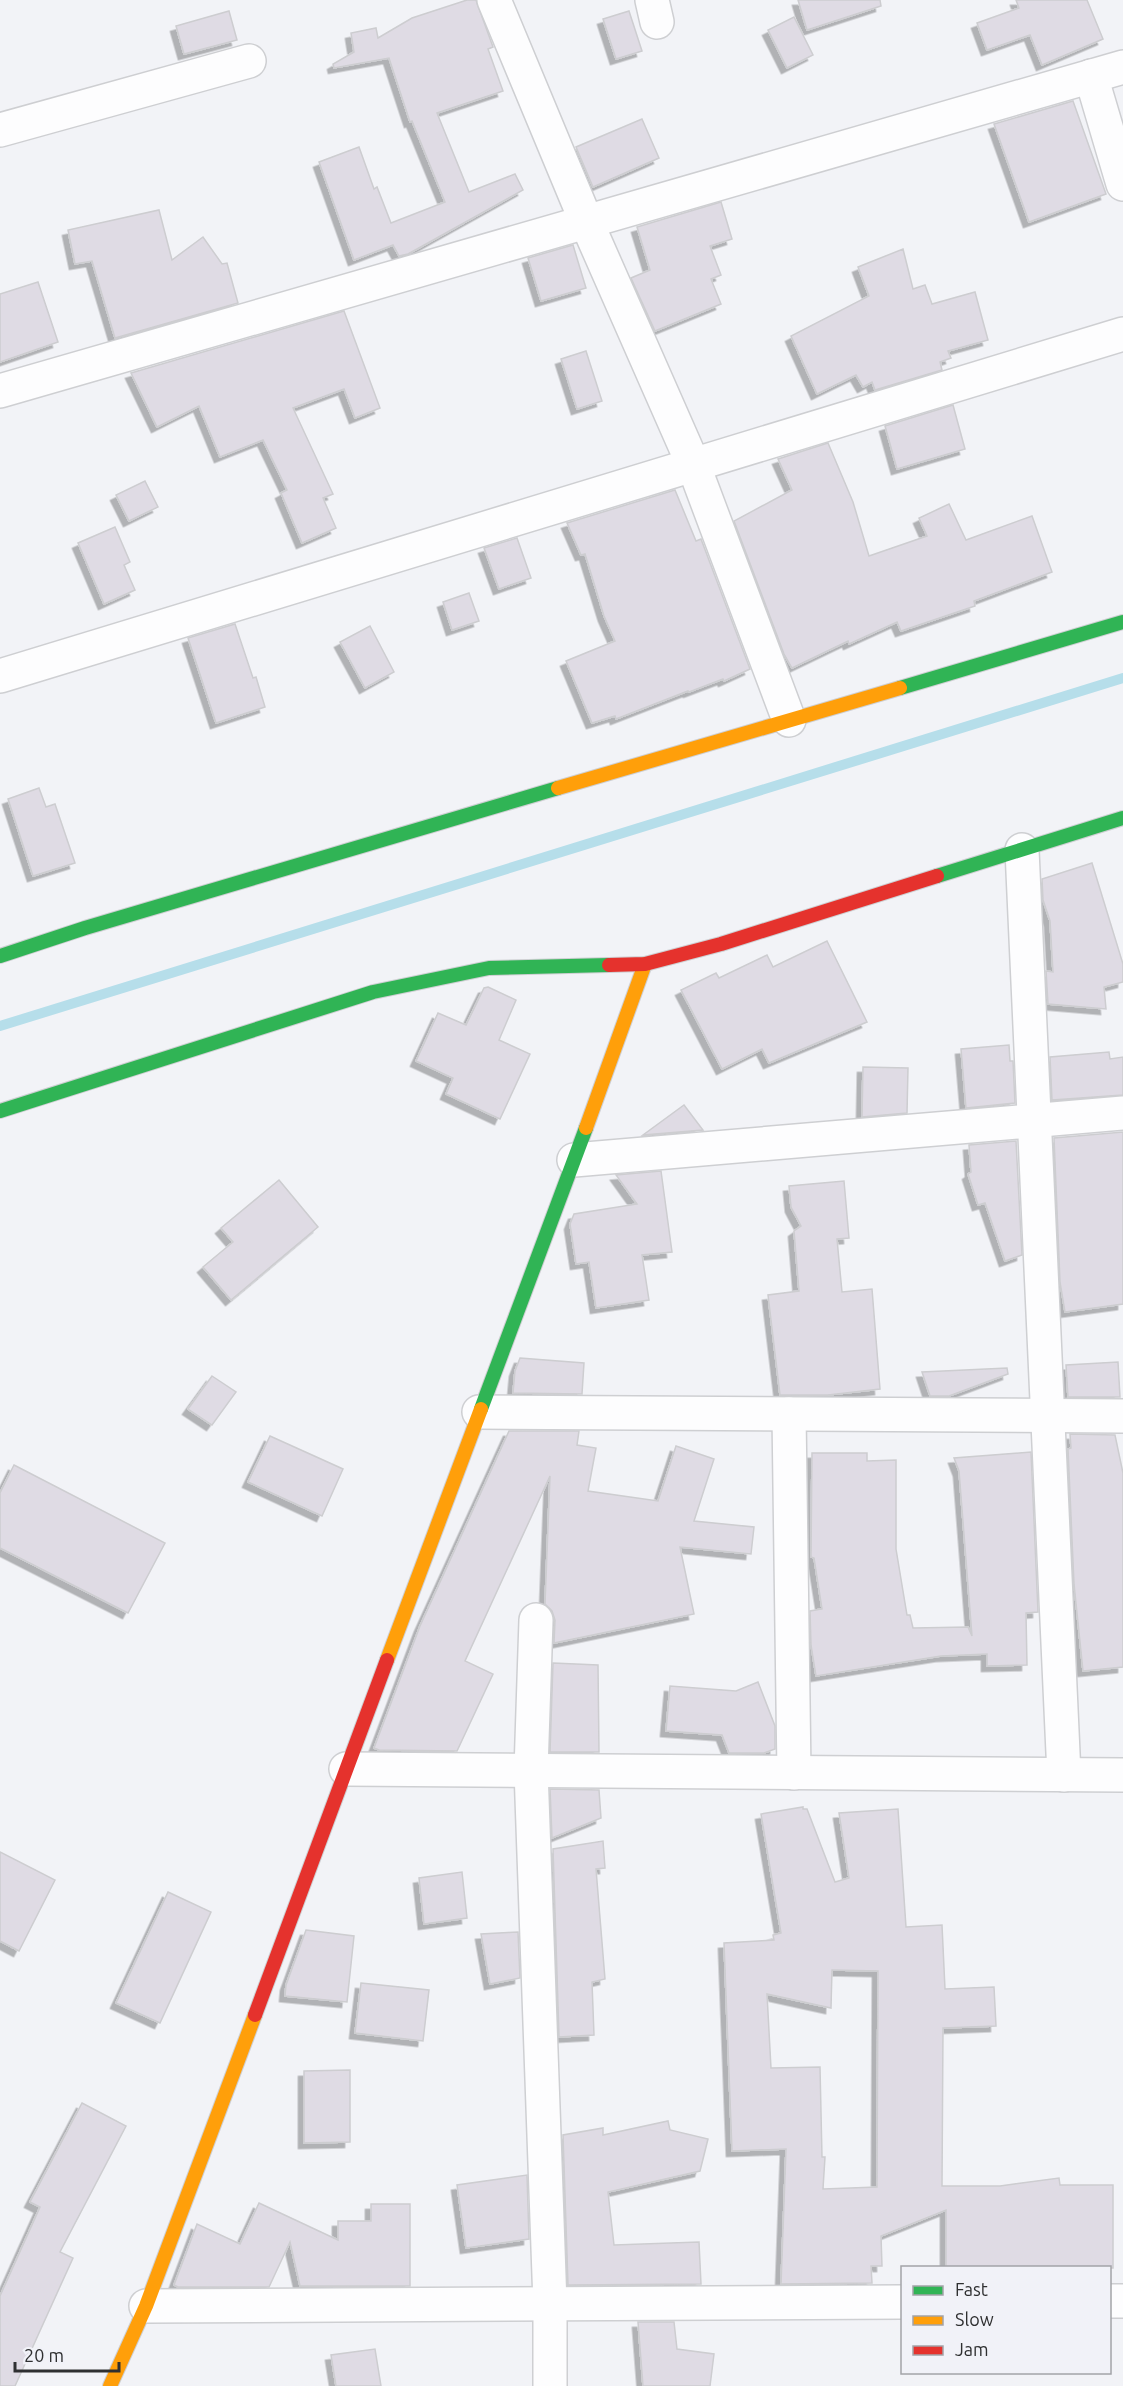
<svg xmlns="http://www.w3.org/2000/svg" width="1123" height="2386" font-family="Ubuntu,sans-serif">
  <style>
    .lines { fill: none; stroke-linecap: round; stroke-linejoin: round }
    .stream { stroke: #b6deea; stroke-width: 10 }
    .building { fill: #dfdbe4; stroke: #cdcdd0; stroke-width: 1.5; fill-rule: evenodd; filter: url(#shadow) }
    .street-casing { stroke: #cecfd2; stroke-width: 36 }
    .fast-casing { stroke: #cecfd2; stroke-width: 16 }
    .slow-casing { stroke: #cecfd2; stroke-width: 16 }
    .jam-casing { stroke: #cecfd2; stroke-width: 16 }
    .street { stroke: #fdfdfe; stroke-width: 33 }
    .fast { stroke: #30b455; stroke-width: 14 }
    .slow { stroke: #ff9f0a; stroke-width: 14 }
    .jam { stroke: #e5322d; stroke-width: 14 }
  </style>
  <defs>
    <filter id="shadow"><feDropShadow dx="-5.5" dy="5.5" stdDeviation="0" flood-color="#0004"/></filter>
  </defs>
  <rect width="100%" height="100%" fill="#f2f3f7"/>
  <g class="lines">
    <path class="stream" d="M0 1026 1123 678"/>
  </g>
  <g class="building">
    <path d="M467 0H476L493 47 488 49 503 91 437 113 469 192 515 174 523 190 408 254 399 256 393 245 354 260 319 162 359 147 374 189 377 187 391 223 445 202 412 121 410 122 389 58 334 68 333 64 354 52 351 33 376 28 378 38 412 18Z"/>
    <path d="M798 0H880L881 6 807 30Z"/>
    <path d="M1016 0H1087L1103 39 1042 65 1030 35 987 50 977 23 1019 8Z"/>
    <path d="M229 11 237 40 184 54 176 26Z"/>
    <path d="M629 11 642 51 616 59 603 19Z"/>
    <path d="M794 17 813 55 787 68 768 30Z"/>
    <path d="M1073 101 1106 194 1029 222 994 124Z"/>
    <path d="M642 119 659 158 593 187 576 147Z"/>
    <path d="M721 202 732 239 710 246 721 275 711 279 721 304 655 331 631 278 650 270 637 227Z"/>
    <path d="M159 210 172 260 203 237 222 264 227 263 238 303 115 338 92 261 75 264 68 230Z"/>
    <path d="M573 245 586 288 541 301 528 258Z"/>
    <path d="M903 249 913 289 925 285 932 304 975 292 988 340 948 351 951 358 940 362 942 370 875 390 872 382 863 387 856 375 817 394 791 336 869 296 858 267Z"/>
    <path d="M38 282 58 342 0 362V294Z"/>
    <path d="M344 311 380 408 355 418 344 389 293 408 333 494 323 498 336 528 302 543 281 493 287 490 263 440 220 457 199 406 157 427 131 373Z"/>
    <path d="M586 351 602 401 577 409 561 359Z"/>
    <path d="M953 405 965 449 897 469 885 426Z"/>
    <path d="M828 443 853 502 869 556 927 536 919 518 949 504 966 540 1032 516 1052 572 974 601 975 606 901 631 897 622 849 644 848 641 792 668 784 654 734 521 792 490 778 459Z"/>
    <path d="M145 481 158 507 129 521 116 495Z"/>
    <path d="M675 490 696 541 701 539 750 669 724 681 723 679 689 692 688 691 616 719 615 716 592 723 566 661 615 641 604 616 585 554 581 555 567 523Z"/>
    <path d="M115 527 130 562 124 565 135 590 104 604 78 543Z"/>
    <path d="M517 538 531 578 499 589 484 548Z"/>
    <path d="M469 593 479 621 452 630 443 602Z"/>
    <path d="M235 624 253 678 256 677 265 707 216 723 188 638Z"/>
    <path d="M370 626 394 672 365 688 340 642Z"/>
    <path d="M39 788 46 807 55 804 75 863 33 876 8 799Z"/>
    <path d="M1092 863 1123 964V982L1104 987 1106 1009 1048 1004 1046 971 1053 972 1050 921 1043 900 1042 879Z"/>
    <path d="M827 941 867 1022 769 1063 762 1049 722 1069 681 990 716 973 719 978 767 955 773 967Z"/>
    <path d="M488 987 516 1000 499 1040 530 1054 500 1119 446 1094 453 1078 416 1061 438 1013 466 1025 484 988Z"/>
    <path d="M1009 1045 1010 1061H1013L1015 1103 966 1108 961 1049Z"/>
    <path d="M1109 1052 1110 1059 1123 1057V1095L1052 1100 1050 1057Z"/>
    <path d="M863 1067 908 1068 907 1113 862 1117Z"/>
    <path d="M684 1105 703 1130 643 1135Z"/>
    <path d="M1123 1132V1304L1065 1312 1060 1282 1054 1138Z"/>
    <path d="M1016 1141 1022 1255 1005 1261 985 1203 978 1205 968 1174 971 1172 969 1145Z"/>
    <path d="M661 1171 672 1252 642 1255 649 1300 596 1308 589 1262 576 1264 570 1224 574 1214 637 1204 616 1175Z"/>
    <path d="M279 1180 318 1227 231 1300 203 1267 233 1242 221 1228Z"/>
    <path d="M844 1181 849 1238 837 1239 842 1292 872 1289 880 1389 828 1395H780L768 1295 799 1291 794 1231 801 1226 791 1207 789 1186Z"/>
    <path d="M520 1358 584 1363 582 1394 513 1393 515 1371Z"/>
    <path d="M1118 1362 1120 1397H1068L1066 1365Z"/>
    <path d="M1007 1368 1008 1374 949 1396H930L922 1372Z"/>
    <path d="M212 1376 236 1392 212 1425 188 1409Z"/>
    <path d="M509 1431H579L577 1445 596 1448 588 1491 658 1501 676 1446 714 1459 694 1521 754 1527 751 1554 680 1547 694 1614 554 1643 555 1620 552 1611 545 1604 550 1476 465 1661 493 1674 457 1751 379 1750 374 1748 420 1626Z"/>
    <path d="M1070 1434 1115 1435 1123 1473V1667L1083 1671 1074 1584 1068 1449 1071 1448Z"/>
    <path d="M270 1436 343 1469 322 1516 248 1482Z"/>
    <path d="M1031 1452 1038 1612 1026 1613 1027 1665 987 1666V1654L941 1656 816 1676 811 1645 810 1611 822 1609 814 1558 811 1557 812 1453H867V1461L896 1460V1549L907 1615H910L913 1628 968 1627 972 1636 959 1471 954 1458Z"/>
    <path d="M14 1465 165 1543 128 1613 0 1548V1493Z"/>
    <path d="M553 1663 598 1665 599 1752H550Z"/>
    <path d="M758 1682 775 1726V1749L764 1753H729L722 1735 666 1731 670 1686 736 1691Z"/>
    <path d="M550 1789 599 1790 601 1818 552 1838Z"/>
    <path d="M803 1807V1809H807L835 1882 849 1878 839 1813 898 1809 906 1927 942 1925 945 1989 994 1987 996 2026 943 2028 942 2186H1000L1059 2178 1060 2185H1113V2268H946V2210L881 2236 882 2266H871L872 2283 781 2284 786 2149 732 2151 724 1943 774 1940 773 1935 781 1933 761 1814ZM832 1970 878 1971 877 2187 823 2189 825 2157H822L820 2067 771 2068 767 1994 831 2008Z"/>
    <path d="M603 1841 605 1868 596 1869 605 1979 592 1982 594 2035 559 2037 553 1849Z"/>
    <path d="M0 1852 55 1880 19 1951 0 1941Z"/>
    <path d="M462 1872 467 1918 424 1924 419 1878Z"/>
    <path d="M168 1892 211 1912 160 2023 116 2003Z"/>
    <path d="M306 1930 354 1936 347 2002 285 1996 286 1985Z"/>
    <path d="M518 1932 520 1978 490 1984 481 1934Z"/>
    <path d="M361 1983 429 1990 423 2041 355 2033Z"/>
    <path d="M350 2070V2142L304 2143V2071Z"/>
    <path d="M82 2103 126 2126 60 2252 73 2258 15 2386H0V2296L40 2207 30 2202Z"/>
    <path d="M668 2121 670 2130 708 2139 700 2171 608 2192 614 2245 699 2242 701 2284 568 2285 563 2135 603 2128V2135Z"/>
    <path d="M527 2175 529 2239 466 2248 457 2185Z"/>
    <path d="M259 2203 338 2240V2221H371V2204H410V2286H300L290 2242 269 2287H178L174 2285 197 2224 240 2244Z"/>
    <path d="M638 2322H674L677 2349 714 2354 710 2386H643Z"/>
    <path d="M375 2349 381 2386H336L331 2355Z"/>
  </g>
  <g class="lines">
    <g class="street-casing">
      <g id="street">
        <path d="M494 0 586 221 693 464 789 720"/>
        <path d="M652 0 657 22"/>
        <path d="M1091 76 1123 184"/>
        <path d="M0 130 249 61"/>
        <path d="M0 391 1123 67"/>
        <path d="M0 676 1123 334"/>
        <path d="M1022 850 1064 1775"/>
        <path d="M574 1160 1123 1113"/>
        <path d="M479 1412 1123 1416"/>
        <path d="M789 1414 794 1773"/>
        <path d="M536 1620 531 1770 550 2304V2386"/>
        <path d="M346 1769 1123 1775"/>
        <path d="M1110 2301H1123"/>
        <path d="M146 2306 902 2302"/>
      </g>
    </g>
    <g class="fast-casing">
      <g id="fast">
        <path d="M900 688 1123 622"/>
        <path d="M937 876 1123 818"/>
        <path d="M0 956 85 928 558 788"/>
        <path d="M0 1111 373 992 489 968 609 965"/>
        <path d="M481 1409 586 1128"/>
      </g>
    </g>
    <g class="slow-casing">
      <g id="slow">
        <path d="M558 788 900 688"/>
        <path d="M586 1128 645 964"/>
        <path d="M387 1660 481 1409"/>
        <path d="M110 2386 146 2306 255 2015"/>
      </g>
    </g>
    <g class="jam-casing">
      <g id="jam">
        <path d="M609 965 645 964 721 944 937 876"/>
        <path d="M255 2015 387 1660"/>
      </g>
    </g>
    <use href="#street" class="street"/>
    <use href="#fast" class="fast"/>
    <use href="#slow" class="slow"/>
    <use href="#jam" class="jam"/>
  </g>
  <rect x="901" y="2266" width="210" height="108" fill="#f1f2f8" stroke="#a3a4a8" stroke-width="1.5"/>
  <rect x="913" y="2286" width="30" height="9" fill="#30b455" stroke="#a3a4a8" stroke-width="1.5"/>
  <text x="955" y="2296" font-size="18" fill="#2f3031">Fast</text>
  <rect x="913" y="2316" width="30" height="9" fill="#ff9f0a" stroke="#a3a4a8" stroke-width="1.5"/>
  <text x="955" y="2326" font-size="18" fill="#2f3031">Slow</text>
  <rect x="913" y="2346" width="30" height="9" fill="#e5322d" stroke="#a3a4a8" stroke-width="1.5"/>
  <text x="955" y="2356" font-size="18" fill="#2f3031">Jam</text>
  <path d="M15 2362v9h104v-9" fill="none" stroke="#2f3031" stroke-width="3"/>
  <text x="24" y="2362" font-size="18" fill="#2f3031" stroke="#f1f2f8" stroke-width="4.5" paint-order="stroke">20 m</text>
</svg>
